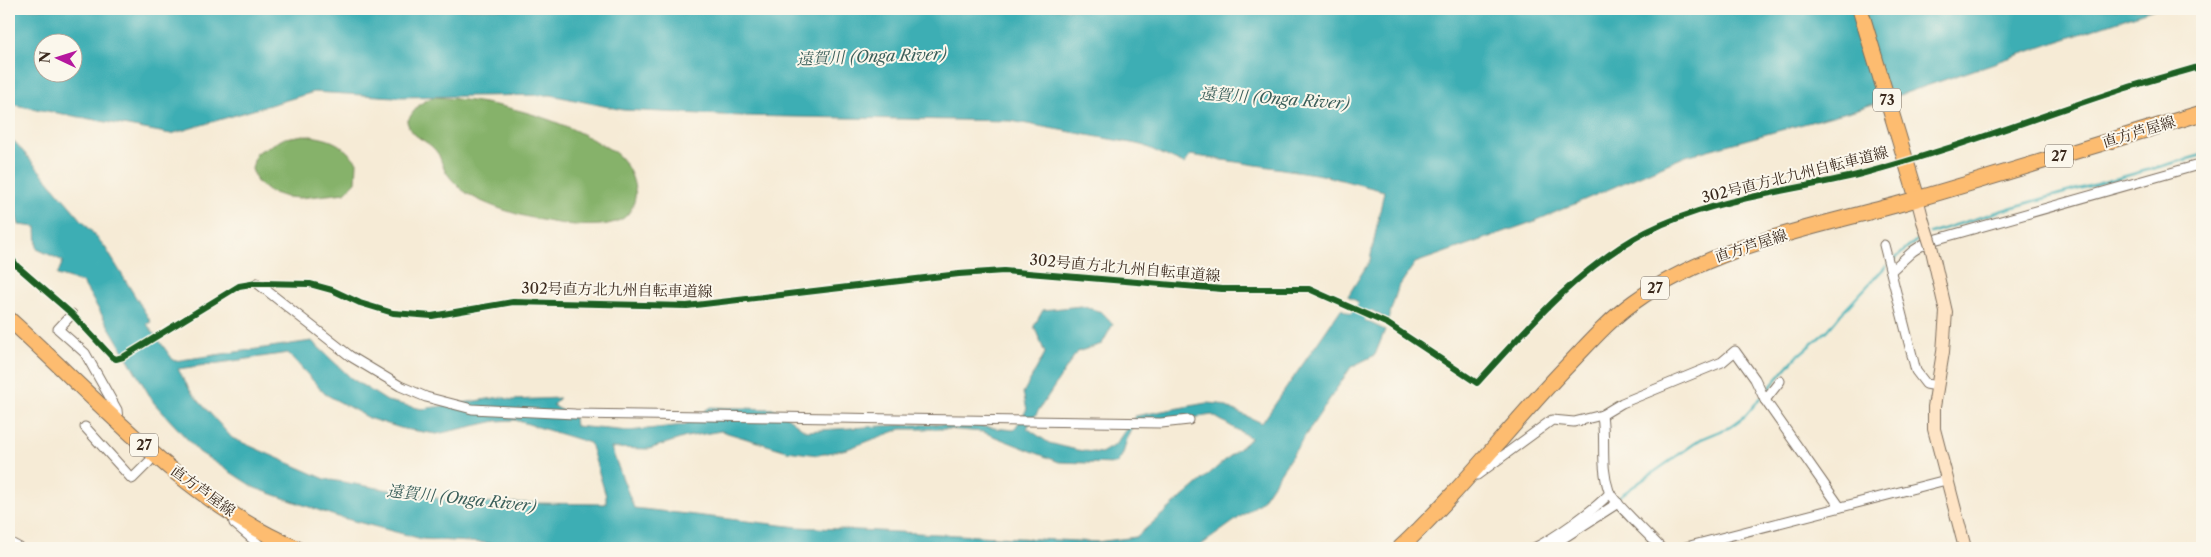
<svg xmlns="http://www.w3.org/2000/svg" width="2211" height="557" font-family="'Libre Caslon Text','Noto Serif JP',serif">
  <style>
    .forest { fill: #86b26b; stroke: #606e44 }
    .water { fill: #3caeb4; stroke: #3c6c69; fill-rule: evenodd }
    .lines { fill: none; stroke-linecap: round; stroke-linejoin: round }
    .stream { stroke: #3caeb4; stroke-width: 2.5 }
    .river { stroke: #3caeb4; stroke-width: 15 }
    .street-casing { stroke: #7c6e5e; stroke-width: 11 }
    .secondary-casing { stroke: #7c6e5e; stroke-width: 14 }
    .primary-casing { stroke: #7c6e5e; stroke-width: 17 }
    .street { stroke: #fff; stroke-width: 9 }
    .secondary { stroke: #fee4c5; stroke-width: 12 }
    .primary { stroke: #fdbc6f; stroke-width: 15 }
    .secondary-bridge-casing { stroke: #7c6e5e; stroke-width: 14; stroke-linecap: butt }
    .secondary-bridge { stroke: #fee4c5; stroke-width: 12 }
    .cycleway-casing { stroke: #fbf7ec; stroke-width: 9 }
    .cycleway { stroke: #1b5e20; stroke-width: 6 }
    .labels { text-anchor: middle; stroke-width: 4; stroke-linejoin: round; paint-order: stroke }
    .shield { fill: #fbf7ec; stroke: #75685c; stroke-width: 1 }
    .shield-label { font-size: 14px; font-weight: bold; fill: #3b2a1e }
    .street-label { font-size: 15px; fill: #3b2a1e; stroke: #fbf7ec }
    .water-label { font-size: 16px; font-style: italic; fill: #3b5f5a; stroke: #fbf7ec }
  </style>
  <rect width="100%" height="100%" fill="#fbf7ec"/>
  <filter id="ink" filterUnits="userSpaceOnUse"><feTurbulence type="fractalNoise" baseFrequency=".02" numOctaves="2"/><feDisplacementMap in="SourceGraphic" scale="10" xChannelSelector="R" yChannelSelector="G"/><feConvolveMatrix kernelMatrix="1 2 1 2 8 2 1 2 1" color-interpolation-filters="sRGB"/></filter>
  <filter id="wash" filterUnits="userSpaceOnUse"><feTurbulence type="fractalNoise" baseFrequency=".0096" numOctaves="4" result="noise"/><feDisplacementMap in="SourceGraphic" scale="20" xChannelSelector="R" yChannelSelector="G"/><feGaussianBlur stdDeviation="1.12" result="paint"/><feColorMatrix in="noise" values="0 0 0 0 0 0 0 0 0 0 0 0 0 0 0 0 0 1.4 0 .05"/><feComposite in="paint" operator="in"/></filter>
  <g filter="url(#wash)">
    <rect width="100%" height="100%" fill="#f6ebd6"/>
    <g class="forest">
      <path d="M434 97C490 101 552 114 600 144 606 147 614 151 619 156 628 166 633 176 635 189 637 199 631 214 622 219 591 238 486 212 460 188 455 183 447 175 444 168 441 162 440 155 436 151 427 139 412 139 407 122 414 110 420 101 434 97Z"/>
      <path d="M304 135C331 139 339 141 357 162L356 182 345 193 300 198 286 197 268 191 257 182 252 169 256 153 285 138Z"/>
    </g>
    <g class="water">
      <path d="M9 9H2154L1858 109 1686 156 1535 221 1415 263 1398 288 1388 320 1348 296 1370 260 1384 191 1322 175 1190 155 1184 164 1142 145 1011 121 741 116 623 110 551 95 395 97 314 92 171 134 9 104ZM42 42H72V72H42Z"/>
      <path d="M9 139 15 142 105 247 151 322 147 324 174 361 312 341 351 378 387 401 422 409 501 397 512 400 560 398 553 405 574 418 575 426 629 431 684 425 710 407 776 409 806 431 896 425 955 424 1014 430 1027 409 1023 393 1045 353 1034 326 1043 310 1081 306 1102 312 1113 324 1102 344 1077 352 1027 428 1049 443 1077 450 1101 453 1115 445 1135 416 1206 403 1220 404 1262 423 1341 309 1385 330 1375 355 1351 367 1261 502 1197 548H564L422 539 335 516 255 488 199 452 154 403 83 283 57 275 63 261 37 249 36 227 19 225 14 207 9 206ZM288 353 325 394 371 419 404 429 437 434 496 421 515 420 590 443 606 496V504L460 502 325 479 232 438 191 392 178 369ZM1212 415 1251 438 1136 537 1097 542 798 527 634 508 611 448 649 449 686 437 721 431 787 451 818 455 847 449 901 429H947L983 432 1059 462 1116 464C1128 451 1123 441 1133 427Z"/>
    </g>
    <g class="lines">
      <g class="stream">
        <path d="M1930 233 2013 207 2202 155"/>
        <path d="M1890 263 1917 240 1923 237"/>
        <path d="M1617 498 1701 439 1730 427 1745 416 1795 358 1828 330 1841 314 1886 266"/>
        <path d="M1598 511 1612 501"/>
      </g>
      <path class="river" d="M1348 332 1376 289"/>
    </g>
  </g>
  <g filter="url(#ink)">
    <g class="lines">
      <g class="street-casing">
        <g id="street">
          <path d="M1884 245 1916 371 1926 384 1937 386"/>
          <path d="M1891 271 1913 251 1927 242 2202 164"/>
          <path d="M257 283 350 356 400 386 426 397 472 409 575 414 1161 423 1189 420"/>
          <path d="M72 314 58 329 85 353 117 410 118 420"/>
          <path d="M1765 400 1780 381"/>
          <path d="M1602 415C1606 441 1600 466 1609 491 1613 502 1651 537 1661 548"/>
          <path d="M85 427 132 479 149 462"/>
          <path d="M1477 475 1552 420 1574 422 1602 415 1622 403 1722 362 1735 351 1755 379 1765 400 1840 507"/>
          <path d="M232 514 234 523 263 548"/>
          <path d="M9 542 20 548"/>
          <path d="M1534 548C1555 538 1594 510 1610 493"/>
          <path d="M1548 548 1618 503"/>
          <path d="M1682 548 1946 480"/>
        </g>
      </g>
      <g class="secondary-casing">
        <g id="secondary">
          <path d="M1917 198 1923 221"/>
          <path d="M1931 246 1946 312 1943 352 1934 407V429L1965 548"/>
        </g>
      </g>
      <g class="primary-casing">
        <g id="primary">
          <path d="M1860 9 1917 198"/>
          <path d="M9 319C97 398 186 502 296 548"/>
          <path d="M1400 548C1461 491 1511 424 1569 364 1590 342 1610 319 1634 302 1711 246 1808 229 1899 204 2000 175 2101 143 2202 113"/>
        </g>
      </g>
      <use href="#street" class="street"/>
      <use href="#secondary" class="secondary"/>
      <use href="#primary" class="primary"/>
      <g class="secondary-bridge-casing">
        <path id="secondary-bridge" d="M1923 221 1931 246"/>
      </g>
      <use href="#secondary-bridge" class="secondary-bridge"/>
      <g class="cycleway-casing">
        <path id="cycleway" d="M9 255 17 266 72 314 112 357 116 359 123 357 239 286 257 283 310 284 332 290 360 303 393 313 432 316 513 302 687 306 959 274 1004 271 1222 289H1309L1388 324 1477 383C1527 328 1579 267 1646 232 1713 198 1789 192 1861 174 1949 151 2034 118 2120 90 2147 81 2175 74 2202 66"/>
      </g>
      <use href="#cycleway" class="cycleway"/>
    </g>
  </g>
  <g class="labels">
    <g class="shield">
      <rect x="1873" y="88.5" width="28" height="23" rx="4"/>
      <rect x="2045" y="144.5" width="28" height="23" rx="4"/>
      <rect x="1641" y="276.5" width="28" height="23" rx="4"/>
      <rect x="130" y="433.5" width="28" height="23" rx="4"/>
    </g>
    <g class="shield-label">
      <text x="1887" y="105">73</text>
      <text x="2059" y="161">27</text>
      <text x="1655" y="293">27</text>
      <text x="144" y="450">27</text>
    </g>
    <g class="street-label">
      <text transform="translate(2139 132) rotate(-17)" y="5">直方芦屋線</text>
      <text transform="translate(1795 175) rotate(-14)" y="5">302号直方北九州自転車道線</text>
      <text transform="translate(1751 246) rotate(-18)" y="5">直方芦屋線</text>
      <text transform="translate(1125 268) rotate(5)" y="5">302号直方北九州自転車道線</text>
      <text transform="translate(617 290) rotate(1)" y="5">302号直方北九州自転車道線</text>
      <text transform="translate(203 491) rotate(36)" y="5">直方芦屋線</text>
    </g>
    <g class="water-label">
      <text transform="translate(872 56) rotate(-2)" y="6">遠賀川 (Onga River)</text>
      <text transform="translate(1275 98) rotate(4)" y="6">遠賀川 (Onga River)</text>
      <text transform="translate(462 498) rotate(6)" y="6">遠賀川 (Onga River)</text>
    </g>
  </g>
  <rect width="2211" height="557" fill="none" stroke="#fbf7ec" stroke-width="30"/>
  <g transform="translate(58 58) rotate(274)"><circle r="24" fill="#fbf7ec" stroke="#aea59a"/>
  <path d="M0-4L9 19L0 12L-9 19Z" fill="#b5179e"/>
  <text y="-8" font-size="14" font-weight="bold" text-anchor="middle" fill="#3b2a1e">N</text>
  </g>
</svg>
